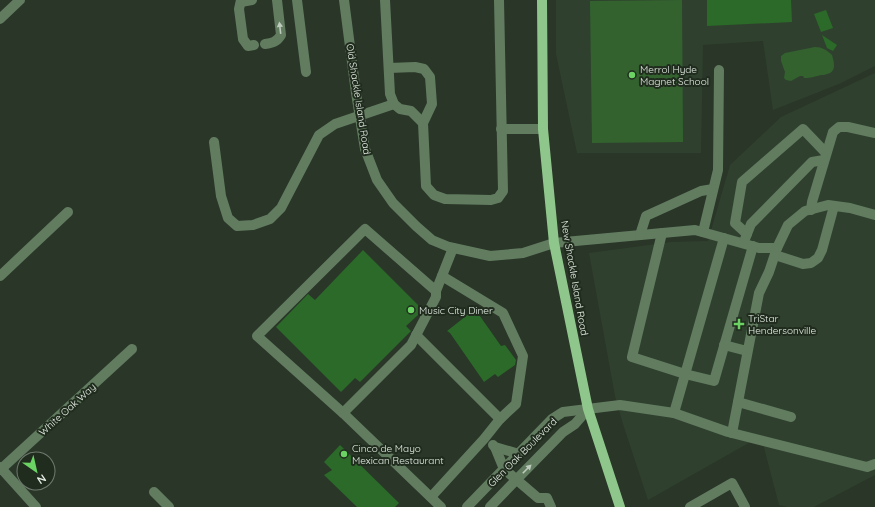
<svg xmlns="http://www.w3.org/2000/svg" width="875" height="507" font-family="Quicksand,sans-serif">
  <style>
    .built { fill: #2f412e }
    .green { fill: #33622f }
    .building { fill: #2b6a28 }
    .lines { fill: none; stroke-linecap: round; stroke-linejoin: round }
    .minor { stroke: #627c60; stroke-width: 10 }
    .major { stroke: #8fc68b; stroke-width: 10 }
    .oneway { fill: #beccbd }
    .poi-dot { fill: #6ad363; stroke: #202c1e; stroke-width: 1.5 }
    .labels { text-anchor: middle; stroke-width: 4; stroke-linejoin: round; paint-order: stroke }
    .poi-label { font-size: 10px; fill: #e6eee5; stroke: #202c1e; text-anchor: start }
    .street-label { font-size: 10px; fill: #e6eee5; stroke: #202c1e }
  </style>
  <rect width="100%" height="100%" fill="#293628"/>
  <g class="built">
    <path d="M556 0H875V66L839 84 773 110 763 41 703 45 701 153H577L556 54Z"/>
    <path d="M875 73V475L814 507H787L779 505 761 436 648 500 623 424 615 396 589 253 671 242 708 241 730 165 781 117Z"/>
  </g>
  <g class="green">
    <path d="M682 0 683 142 592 143 590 1Z"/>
    <path d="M815 47C822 47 827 50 832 55 834 62 837 72 827 74 825 75 823 75 821 75 813 77 812 78 804 78L803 76H800L791 81 786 80 784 78 785 72 781 61V56L785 53Z"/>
  </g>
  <g class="building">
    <path d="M707 0H791L792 22 707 26Z"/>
    <path d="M826 10 833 28 821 32 814 14Z"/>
    <path d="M822 35 837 45 833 51 827 48Z"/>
    <path d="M363 250 418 305V315L406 326 411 331 360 382 355 378 341 392 276 327 308 294 315 300Z"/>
    <path d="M475 309 501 346 505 345 516 360 515 365 498 377 495 374 484 382 450 333 447 331Z"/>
    <path d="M340 445 399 503 395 507H357L324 475 332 470 324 462Z"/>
  </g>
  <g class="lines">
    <g class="minor">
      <path d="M241 0 239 9 243 39 248 46 254 45"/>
      <path d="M297 0 306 72"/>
      <path d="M344 0 356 93 365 149 377 180 393 203 416 226 432 240 449 247 490 256 523 253 554 243 695 230 759 248H777L788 225 805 211 828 205 850 208 875 215"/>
      <path d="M385 0 390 94 394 104 400 109 411 111 423 123 426 186 434 195 445 199 491 200 498 198 503 191 499 0"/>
      <path d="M241 2 252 0"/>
      <path d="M0 19 20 0"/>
      <path d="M265 44C272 43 277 42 281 35L277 0"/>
      <path d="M389 68 415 67 424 69 430 77 432 104 423 123"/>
      <path d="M501 129H543"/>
      <path d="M214 142 221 196 228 218 237 226 253 225 270 219 281 208 319 135 335 124 394 104"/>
      <path d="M811 210 812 202 833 132 839 127H848L875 133"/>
      <path d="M703 232 718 170 719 70"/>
      <path d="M662 233 632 357 685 374 714 381 753 246"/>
      <path d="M747 234 735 223 742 182 803 129 826 153"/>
      <path d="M640 235 646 216 701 191 713 189"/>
      <path d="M745 239 751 224 812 162 824 160"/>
      <path d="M775 255 803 264 811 263 818 258 822 250 834 206"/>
      <path d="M0 276 68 212"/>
      <path d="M416 335 500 419"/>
      <path d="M724 345 747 351"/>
      <path d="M738 402 791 417"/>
      <path d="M343 413 257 336 365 229 436 291"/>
      <path d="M674 413 724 238"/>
      <path d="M732 433 759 293 769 272 777 248"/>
      <path d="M493 445 495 447 519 454"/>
      <path d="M495 447 504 469 538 498H547L551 507"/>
      <path d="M0 467 36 507"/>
      <path d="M0 470 132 349"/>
      <path d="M154 492 169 507"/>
      <path d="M431 497 484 439 500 419 516 404 523 356 503 313 442 276"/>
      <path d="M441 507 343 413 411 345 436 297V291L453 248"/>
      <path d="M467 507 552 419 563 412 620 405 674 413 728 432 851 463 867 467 875 464"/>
      <path d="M490 507 516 480 563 432 575 424 588 409"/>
      <path d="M690 507 732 483 745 507"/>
    </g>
    <path class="major" d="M542 0 543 129 554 243 588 409 620 507"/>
  </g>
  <defs><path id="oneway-solid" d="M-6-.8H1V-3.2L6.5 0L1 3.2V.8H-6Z"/></defs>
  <g class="oneway">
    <use href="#oneway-solid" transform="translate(280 28) rotate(-97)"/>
    <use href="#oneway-solid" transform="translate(527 469) rotate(-45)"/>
  </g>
  <g class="poi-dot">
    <circle cx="632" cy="75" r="4"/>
    <circle cx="411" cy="310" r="4"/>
    <path d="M737 318h4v4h4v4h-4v4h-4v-4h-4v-4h4z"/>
    <circle cx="344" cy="454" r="4"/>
  </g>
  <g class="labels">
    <g class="poi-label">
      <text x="640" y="73">Merrol Hyde<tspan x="640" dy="12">Magnet School</tspan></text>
      <text x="419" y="314">Music City Diner</text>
      <text x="748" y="322">TriStar<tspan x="748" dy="12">Hendersonville</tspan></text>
      <text x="352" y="452">Cinco de Mayo<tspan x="352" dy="12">Mexican Restaurant</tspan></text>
    </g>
    <g class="street-label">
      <text transform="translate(359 99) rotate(81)" y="4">Old Shackle Island Road</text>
      <text transform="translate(575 278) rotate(80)" y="4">New Shackle Island Road</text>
      <text transform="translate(67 409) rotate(-42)" y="4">White Oak Way</text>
      <text transform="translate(522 452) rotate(-45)" y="4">Glen Oak Boulevard</text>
    </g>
  </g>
  <g transform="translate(36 471) rotate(146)"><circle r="19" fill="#202c1e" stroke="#6f7a6e"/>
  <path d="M0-3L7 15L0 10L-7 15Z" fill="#6ad363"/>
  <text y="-6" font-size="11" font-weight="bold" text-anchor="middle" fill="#e6eee5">N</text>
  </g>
</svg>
